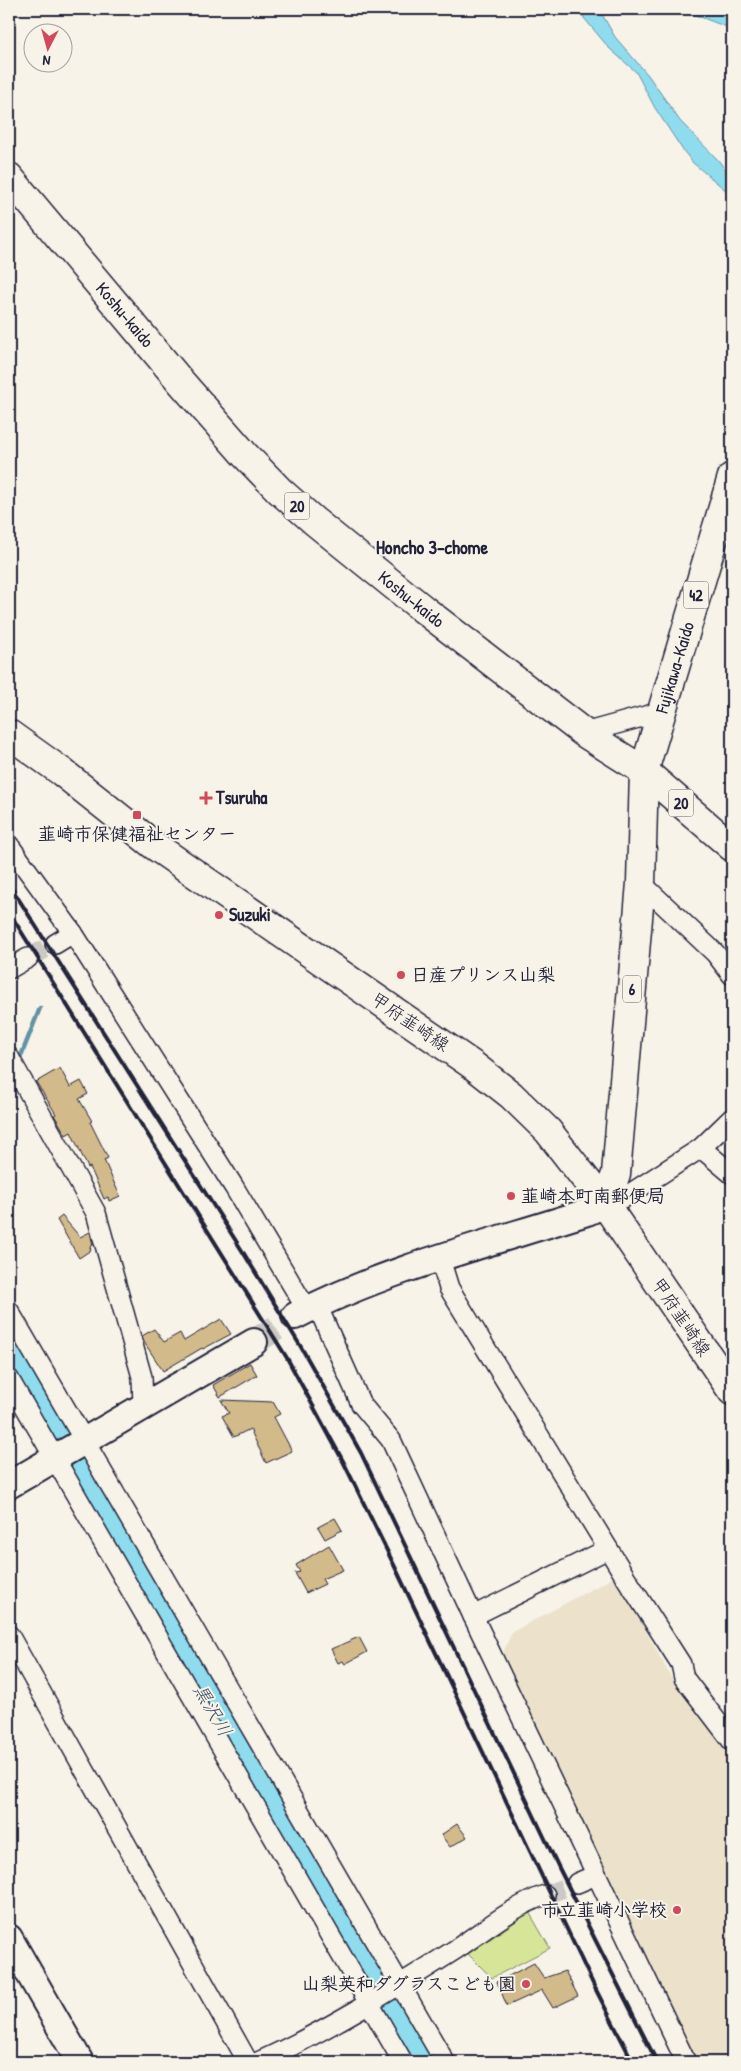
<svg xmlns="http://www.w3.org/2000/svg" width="741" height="2071" font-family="'Patrick Hand','Klee One',sans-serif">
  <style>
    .built { fill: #ece2cc }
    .green { fill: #d7e599; stroke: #7c846a }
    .water { fill: #8fdcee; stroke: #6392a6 }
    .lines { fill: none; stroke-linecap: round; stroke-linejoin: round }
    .stream { stroke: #6392a6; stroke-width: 4.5 }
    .river { stroke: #8fdcee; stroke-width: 28 }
    .building { fill: #d3ba8a; stroke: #22223b }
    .street-tunnel { stroke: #ccc9c5; stroke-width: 19; stroke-dasharray: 19 9; stroke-linecap: butt }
    .secondary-tunnel { stroke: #ccc9c5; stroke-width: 26; stroke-dasharray: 26 13; stroke-linecap: butt }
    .street-casing { stroke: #22223b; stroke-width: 22 }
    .secondary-casing { stroke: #22223b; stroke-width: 30 }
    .primary-casing { stroke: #22223b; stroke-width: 31 }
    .highway-casing { stroke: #22223b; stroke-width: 31 }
    .street { stroke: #f7f3e8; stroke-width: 19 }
    .secondary { stroke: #f7f3e8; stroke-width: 26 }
    .primary { stroke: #f7f3e8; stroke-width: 28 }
    .highway { stroke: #f7f3e8; stroke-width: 28 }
    .rail { stroke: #22223b; stroke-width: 4 }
    .poi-dot { fill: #d1495b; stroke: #f7f3e8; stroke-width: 2 }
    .labels { text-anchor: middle; stroke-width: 4; stroke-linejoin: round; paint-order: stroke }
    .shield { fill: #f7f3e8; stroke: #62616f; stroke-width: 1 }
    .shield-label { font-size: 16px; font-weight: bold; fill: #22223b }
    .street-label { font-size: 18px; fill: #22223b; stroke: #f7f3e8 }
    .poi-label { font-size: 18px; font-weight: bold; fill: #22223b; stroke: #f7f3e8; text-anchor: start }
    .neighbourhood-label { font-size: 19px; font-weight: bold; fill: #22223b; stroke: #f7f3e8 }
    .water-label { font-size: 19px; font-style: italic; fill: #3d5068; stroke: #f7f3e8 }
  </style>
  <rect width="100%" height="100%" fill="#f7f3e8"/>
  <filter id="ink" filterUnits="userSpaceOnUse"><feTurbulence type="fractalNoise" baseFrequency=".02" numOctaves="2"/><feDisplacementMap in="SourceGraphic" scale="10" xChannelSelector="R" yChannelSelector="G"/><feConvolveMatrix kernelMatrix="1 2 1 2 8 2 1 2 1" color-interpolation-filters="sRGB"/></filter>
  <g filter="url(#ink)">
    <path class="built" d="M616 1576 671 1677 732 1758V2062H696L499 1662 512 1632Z"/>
    <path class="green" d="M529 1912 550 1948 492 1978 468 1954Z"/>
    <g class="water">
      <path d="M579 9H599L615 37 648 75 680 121 719 161 732 180V199L728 192 693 163 682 149 655 108 636 72 609 48 584 18Z"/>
      <path d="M683 9H732V29L690 13Z"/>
    </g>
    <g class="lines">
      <path class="stream" d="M19 1061 40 1008"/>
      <path class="river" d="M9 1358 418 2062"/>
    </g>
    <g class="building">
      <path d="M60 1068 70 1087 81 1081 88 1094 79 1099 92 1121 90 1122 108 1158 104 1160 120 1196 109 1201 108 1197 104 1199 90 1167 88 1168 71 1132 66 1135 54 1115 56 1114 36 1082Z"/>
      <path d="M62 1216 80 1237 90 1232 93 1245 90 1247 91 1250 79 1258 57 1220Z"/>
      <path d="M221 1319 231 1334 203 1349 202 1348 163 1371 144 1342 142 1336 154 1329 164 1342 180 1333 184 1341Z"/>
      <path d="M250 1363 257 1375 220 1397 213 1385Z"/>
      <path d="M221 1400 273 1402 280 1414 274 1417 292 1451 266 1463 250 1429 234 1437 222 1416 229 1413Z"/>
      <path d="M335 1518 342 1530 325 1539 318 1527Z"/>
      <path d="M329 1545 343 1570 322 1579 325 1584 306 1593 295 1573 300 1572 296 1565Z"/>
      <path d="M359 1637 367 1652 345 1664 343 1661 338 1663 331 1649Z"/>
      <path d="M457 1824 467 1837 450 1847 441 1835Z"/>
      <path d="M534 1963 544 1978 565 1971 578 1996 553 2008 542 1990 507 2006 497 1982Z"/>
    </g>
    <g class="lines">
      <g class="street-tunnel">
        <path d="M28 958 55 944"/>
        <path d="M545 1895 577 1883"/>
      </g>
      <path class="secondary-tunnel" d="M254 1342 295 1316"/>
      <g class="street-casing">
        <g id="street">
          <path d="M584 733 660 712"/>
          <path d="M9 845 73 933 234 1187 307 1310"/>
          <path d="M641 883 715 953 732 975"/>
          <path d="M55 944 73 933"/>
          <path d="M9 969 28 958"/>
          <path d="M9 1057 96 1213 142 1377 143 1406"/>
          <path d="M701 1148 732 1174"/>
          <path d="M605 1204 625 1197 701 1148 732 1118"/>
          <path d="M440 1259 449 1288 626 1578 681 1664 684 1678 732 1741"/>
          <path d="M317 1305 361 1404 391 1440 473 1616 686 2062"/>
          <path d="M9 1311 445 2062"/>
          <path d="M9 1379 403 2062"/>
          <path d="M473 1616 608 1549"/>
          <path d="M9 1635 248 2062"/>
          <path d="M577 1883 596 1875"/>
          <path d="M258 2062C323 2033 390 1991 450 1953 481 1933 511 1907 545 1895"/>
        </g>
      </g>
      <g class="secondary-casing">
        <g id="secondary">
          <path d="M295 1316C385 1269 491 1243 587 1212L605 1204"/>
          <path d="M9 1485 254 1342"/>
          <path d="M9 1938 80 2062"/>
        </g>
      </g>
      <g class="primary-casing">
        <g id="primary">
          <path d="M9 734 62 772 155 846 474 1066 511 1095 548 1131 605 1204 732 1391"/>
          <path id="s1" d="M605 1204 616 1174 641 883 644 771 732 477"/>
        </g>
      </g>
      <g class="highway-casing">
        <g id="highway">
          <path id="s2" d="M9 177 181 382 245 455 280 491 314 521 423 609 584 733 644 771 732 847"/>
        </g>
      </g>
      <use href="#street" class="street"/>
      <use href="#secondary" class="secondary"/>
      <use href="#primary" class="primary"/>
      <use href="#highway" class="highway"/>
      <g class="rail">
        <path d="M9 884 243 1252 301 1347 361 1453 559 1868 657 2062"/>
        <path d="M9 912 287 1358 343 1461 396 1569 594 1986 633 2062"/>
      </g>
    </g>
  </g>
  <g class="poi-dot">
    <path d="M203.5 790.5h5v5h5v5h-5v5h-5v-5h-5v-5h5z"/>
    <rect x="132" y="810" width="10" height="10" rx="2.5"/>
    <circle cx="219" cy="915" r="5"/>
    <circle cx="401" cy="975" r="5"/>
    <circle cx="511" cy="1196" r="5"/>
    <circle cx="677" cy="1910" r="5"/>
    <circle cx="526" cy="1984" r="5"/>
  </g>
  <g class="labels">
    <g class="shield">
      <rect x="284.5" y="492.5" width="25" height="27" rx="4"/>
      <rect x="683.5" y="581.5" width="25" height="27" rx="4"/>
      <rect x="668.5" y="789.5" width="25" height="27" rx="4"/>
      <rect x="623" y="975.5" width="18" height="27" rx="4"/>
    </g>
    <g class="shield-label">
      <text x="297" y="512">20</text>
      <text x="696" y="601">42</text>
      <text x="681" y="809">20</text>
      <text x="632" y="995">6</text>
    </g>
    <g class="street-label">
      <text dy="6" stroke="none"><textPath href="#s2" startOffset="180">Koshu-kaido</textPath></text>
      <text dy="6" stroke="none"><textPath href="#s2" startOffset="585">Koshu-kaido</textPath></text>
      <text dy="6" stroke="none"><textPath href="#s1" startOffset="544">Fujikawa-Kaido</textPath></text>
      <text transform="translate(410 1022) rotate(34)" y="6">甲府韮崎線</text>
      <text transform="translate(681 1317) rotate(56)" y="6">甲府韮崎線</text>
    </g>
    <g class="poi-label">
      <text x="216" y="804">Tsuruha</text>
      <text x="137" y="840" text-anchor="middle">韮崎市保健福祉センター</text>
      <text x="229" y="921">Suzuki</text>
      <text x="411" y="981">日産プリンス山梨</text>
      <text x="521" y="1202">韮崎本町南郵便局</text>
      <text x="667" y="1916" text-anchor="end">市立韮崎小学校</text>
      <text x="516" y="1990" text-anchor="end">山梨英和ダグラスこども園</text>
    </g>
    <g class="neighbourhood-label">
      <text x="432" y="554">Honcho 3-chome</text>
    </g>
    <g class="water-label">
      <text transform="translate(213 1710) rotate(60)" y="7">黒沢川</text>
    </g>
  </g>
  <rect width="741" height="2071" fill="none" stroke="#f7f3e8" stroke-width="30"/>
  <rect x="15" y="15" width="711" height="2041" fill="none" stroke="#22223b" stroke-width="2" filter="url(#ink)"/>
  <g transform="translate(48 48) rotate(186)"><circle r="24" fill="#f7f3e8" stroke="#a29fa3"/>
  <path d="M0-4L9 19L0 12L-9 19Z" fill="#d1495b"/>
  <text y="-8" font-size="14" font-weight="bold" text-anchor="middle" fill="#22223b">N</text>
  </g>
</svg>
